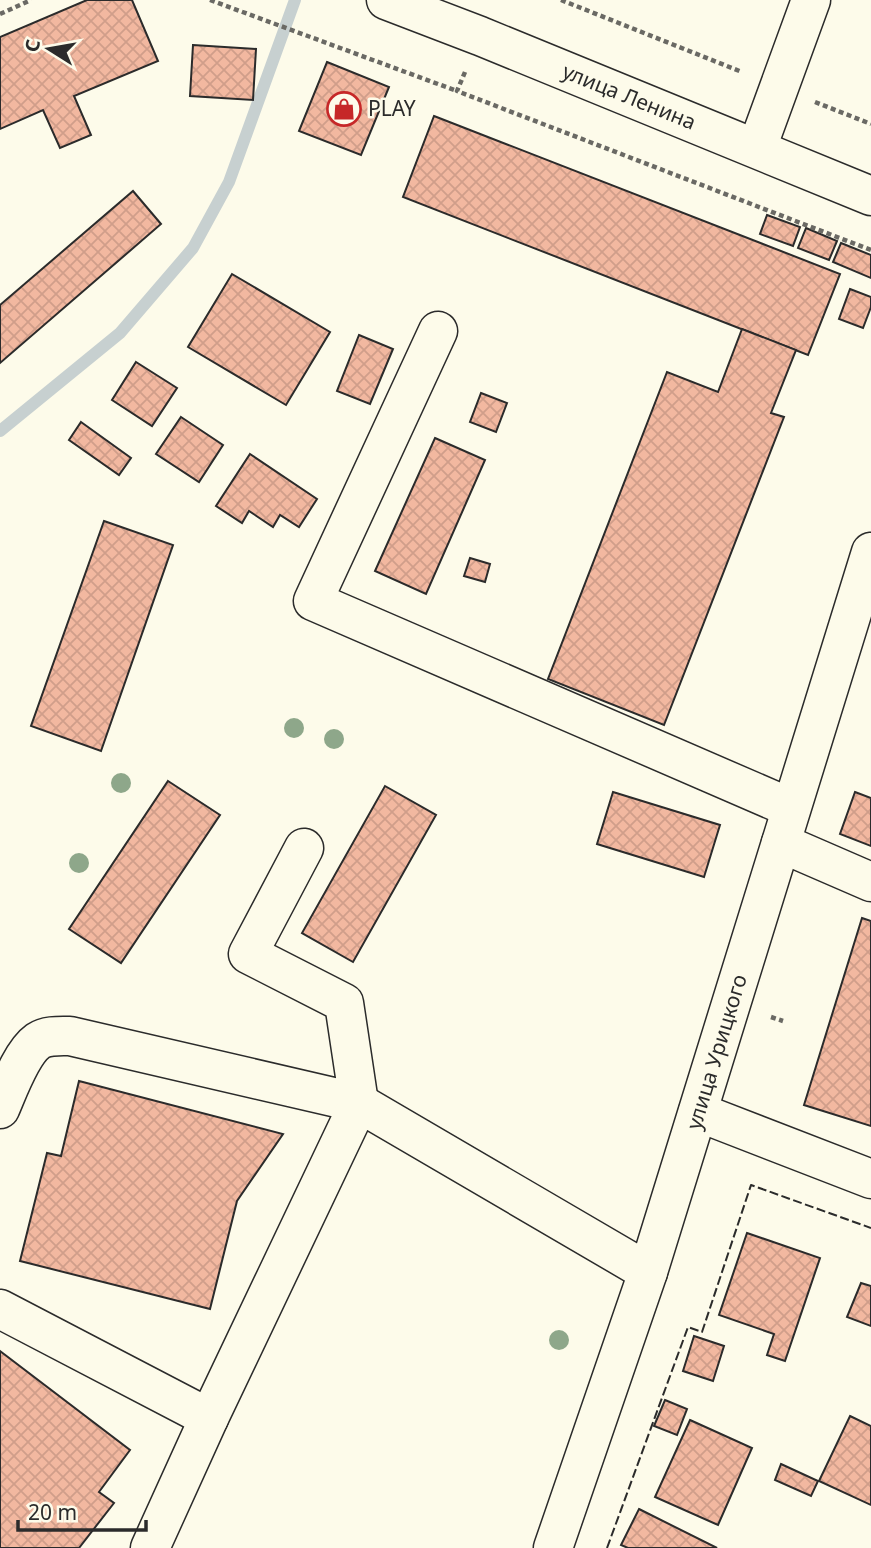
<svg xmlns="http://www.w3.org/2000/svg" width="871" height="1548" font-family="'Noto Sans',sans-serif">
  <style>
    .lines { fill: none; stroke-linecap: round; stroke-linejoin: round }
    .stream { stroke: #c7d0d0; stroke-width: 12 }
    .building { fill: url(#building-cross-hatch); stroke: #2b2b2b; stroke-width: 2 }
    .minor-casing { stroke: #2b2b2b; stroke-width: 41 }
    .major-casing { stroke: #2b2b2b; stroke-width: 41 }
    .path { stroke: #6a6964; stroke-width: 4.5; stroke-dasharray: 5 3.5; stroke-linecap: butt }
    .minor { stroke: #fdfbea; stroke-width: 38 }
    .major { stroke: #fdfbea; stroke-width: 38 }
    .fence { stroke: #2b2b2b; stroke-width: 2; stroke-dasharray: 9 3.5; stroke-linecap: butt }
    .tree { fill: #8ea78a }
    .labels { text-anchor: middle; stroke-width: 5; stroke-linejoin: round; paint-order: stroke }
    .street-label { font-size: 21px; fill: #2b2b2b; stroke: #fdfbea }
    .poi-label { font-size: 21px; fill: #2b2b2b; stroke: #fdfbea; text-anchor: start }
  </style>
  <defs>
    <pattern id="building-cross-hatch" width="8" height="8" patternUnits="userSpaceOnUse" patternTransform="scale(1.75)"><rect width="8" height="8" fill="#f2b8a0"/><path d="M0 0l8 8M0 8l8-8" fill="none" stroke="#d09e8a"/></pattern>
  </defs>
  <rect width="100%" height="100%" fill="#fdfbea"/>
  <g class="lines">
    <path class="stream" d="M0 431 120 333 193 248 229 182 295 0"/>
  </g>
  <g class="building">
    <path d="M87 0H132L158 61 74 96 91 135 60 148 43 110 0 129V37Z"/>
    <path d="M193 45 256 49 253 100 190 96Z"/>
    <path d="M327 62 389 87 361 155 299 131Z"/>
    <path d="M434 116 840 274 808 355 403 197Z"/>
    <path d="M133 191 161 224 0 363V305Z"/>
    <path d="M767 215 800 227 793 246 760 234Z"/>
    <path d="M806 228 837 241 829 260 798 248Z"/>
    <path d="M841 243 871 255V278L833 262Z"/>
    <path d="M232 274 330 332 286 405 188 347Z"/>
    <path d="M850 289 871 297V307L863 328 839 319Z"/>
    <path d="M742 329 796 350 771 413 784 417 664 725 548 679 667 372 718 392Z"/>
    <path d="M359 335 393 349 370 404 337 391Z"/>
    <path d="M136 362 177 388 152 426 112 400Z"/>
    <path d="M481 393 507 403 496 432 470 422Z"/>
    <path d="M181 417 223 445 199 482 156 454Z"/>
    <path d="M81 422 131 458 119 475 69 440Z"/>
    <path d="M435 438 485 460 426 594 375 571Z"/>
    <path d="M250 454 317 499 299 527 280 515 273 527 249 511 242 523 216 506Z"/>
    <path d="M104 521 173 545 101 751 31 726Z"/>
    <path d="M470 558 490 564 485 582 464 576Z"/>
    <path d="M168 781 220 815 121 963 69 929Z"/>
    <path d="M385 786 436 815 353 962 302 933Z"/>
    <path d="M613 792 720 825 704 877 597 844Z"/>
    <path d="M855 792 871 798V846L840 834Z"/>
    <path d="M862 918 871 921V1126L804 1105Z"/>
    <path d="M79 1081 283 1134 237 1201 210 1309 20 1261 47 1153 61 1156Z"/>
    <path d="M747 1233 820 1258 785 1361 767 1355 774 1334 719 1315Z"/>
    <path d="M861 1283 871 1286V1326L847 1317Z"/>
    <path d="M694 1336 724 1346 713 1381 683 1371Z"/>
    <path d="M0 1351 130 1450 99 1492 114 1503 79 1548H0Z"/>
    <path d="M665 1400 687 1409 677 1435 654 1426Z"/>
    <path d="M850 1416 871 1426V1505L819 1481Z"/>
    <path d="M690 1420 752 1448 718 1525 655 1497Z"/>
    <path d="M781 1464 818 1481 811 1496 775 1480Z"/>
    <path d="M639 1509 717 1548H628L621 1545Z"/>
  </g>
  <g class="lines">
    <g class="minor-casing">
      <g id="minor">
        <path d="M757 148 811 0"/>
        <path d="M438 331 313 601 791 808"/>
        <path d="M781 843 871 882"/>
        <path d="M0 1109C8 1091 21 1053 38 1041 47 1035 60 1036 70 1036L359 1103 344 1003 248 954 304 848"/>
        <path d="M698 1112 871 1179"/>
        <path d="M0 1309 209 1418"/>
        <path d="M150 1548 209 1418 359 1103 648 1272"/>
        <path d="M553 1548 648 1272 871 552"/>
      </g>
    </g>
    <g class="major-casing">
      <path id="major" d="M386 0 480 36 871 196"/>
    </g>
    <g class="path">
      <path d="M210 0 457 91"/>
      <path d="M561 0 742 72"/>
      <path d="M0 14 31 0"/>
      <path d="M465 72 457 91 871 250"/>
      <path d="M815 102 871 124"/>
      <path d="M771 1017 783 1021"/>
    </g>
    <use href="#minor" class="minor"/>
    <use href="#major" class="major"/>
    <path class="fence" d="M607 1548 688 1327 702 1332 751 1185 871 1228"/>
  </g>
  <g class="tree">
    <circle cx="294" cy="728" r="10"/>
    <circle cx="334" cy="739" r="10"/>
    <circle cx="121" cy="783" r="10"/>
    <circle cx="79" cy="863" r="10"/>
    <circle cx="559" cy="1340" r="10"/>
  </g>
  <defs>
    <g id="shop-ring" transform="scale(1.75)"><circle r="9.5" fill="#fdfbea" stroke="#c62828" stroke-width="1.5"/><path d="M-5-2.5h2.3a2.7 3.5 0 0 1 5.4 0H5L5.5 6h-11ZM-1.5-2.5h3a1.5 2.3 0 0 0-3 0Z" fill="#c62828"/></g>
  </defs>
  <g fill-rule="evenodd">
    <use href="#shop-ring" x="344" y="109"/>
  </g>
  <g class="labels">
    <g class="street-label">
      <text transform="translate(629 97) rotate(22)" y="7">улица Ленина</text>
      <text transform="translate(717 1052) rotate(-73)" y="7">улица Урицкого</text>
    </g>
    <g class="poi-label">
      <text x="368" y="116">PLAY</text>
    </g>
  </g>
  <g transform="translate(49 49) rotate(281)" stroke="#fdfbea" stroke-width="5" paint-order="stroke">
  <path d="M0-5L12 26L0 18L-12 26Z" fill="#2b2b2b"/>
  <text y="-10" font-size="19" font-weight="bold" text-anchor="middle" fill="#2b2b2b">С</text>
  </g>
  <path d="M18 1520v10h128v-10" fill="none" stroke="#2b2b2b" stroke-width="3.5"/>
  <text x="28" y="1520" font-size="21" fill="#2b2b2b" stroke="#fdfbea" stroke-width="5" paint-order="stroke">20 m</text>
</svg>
